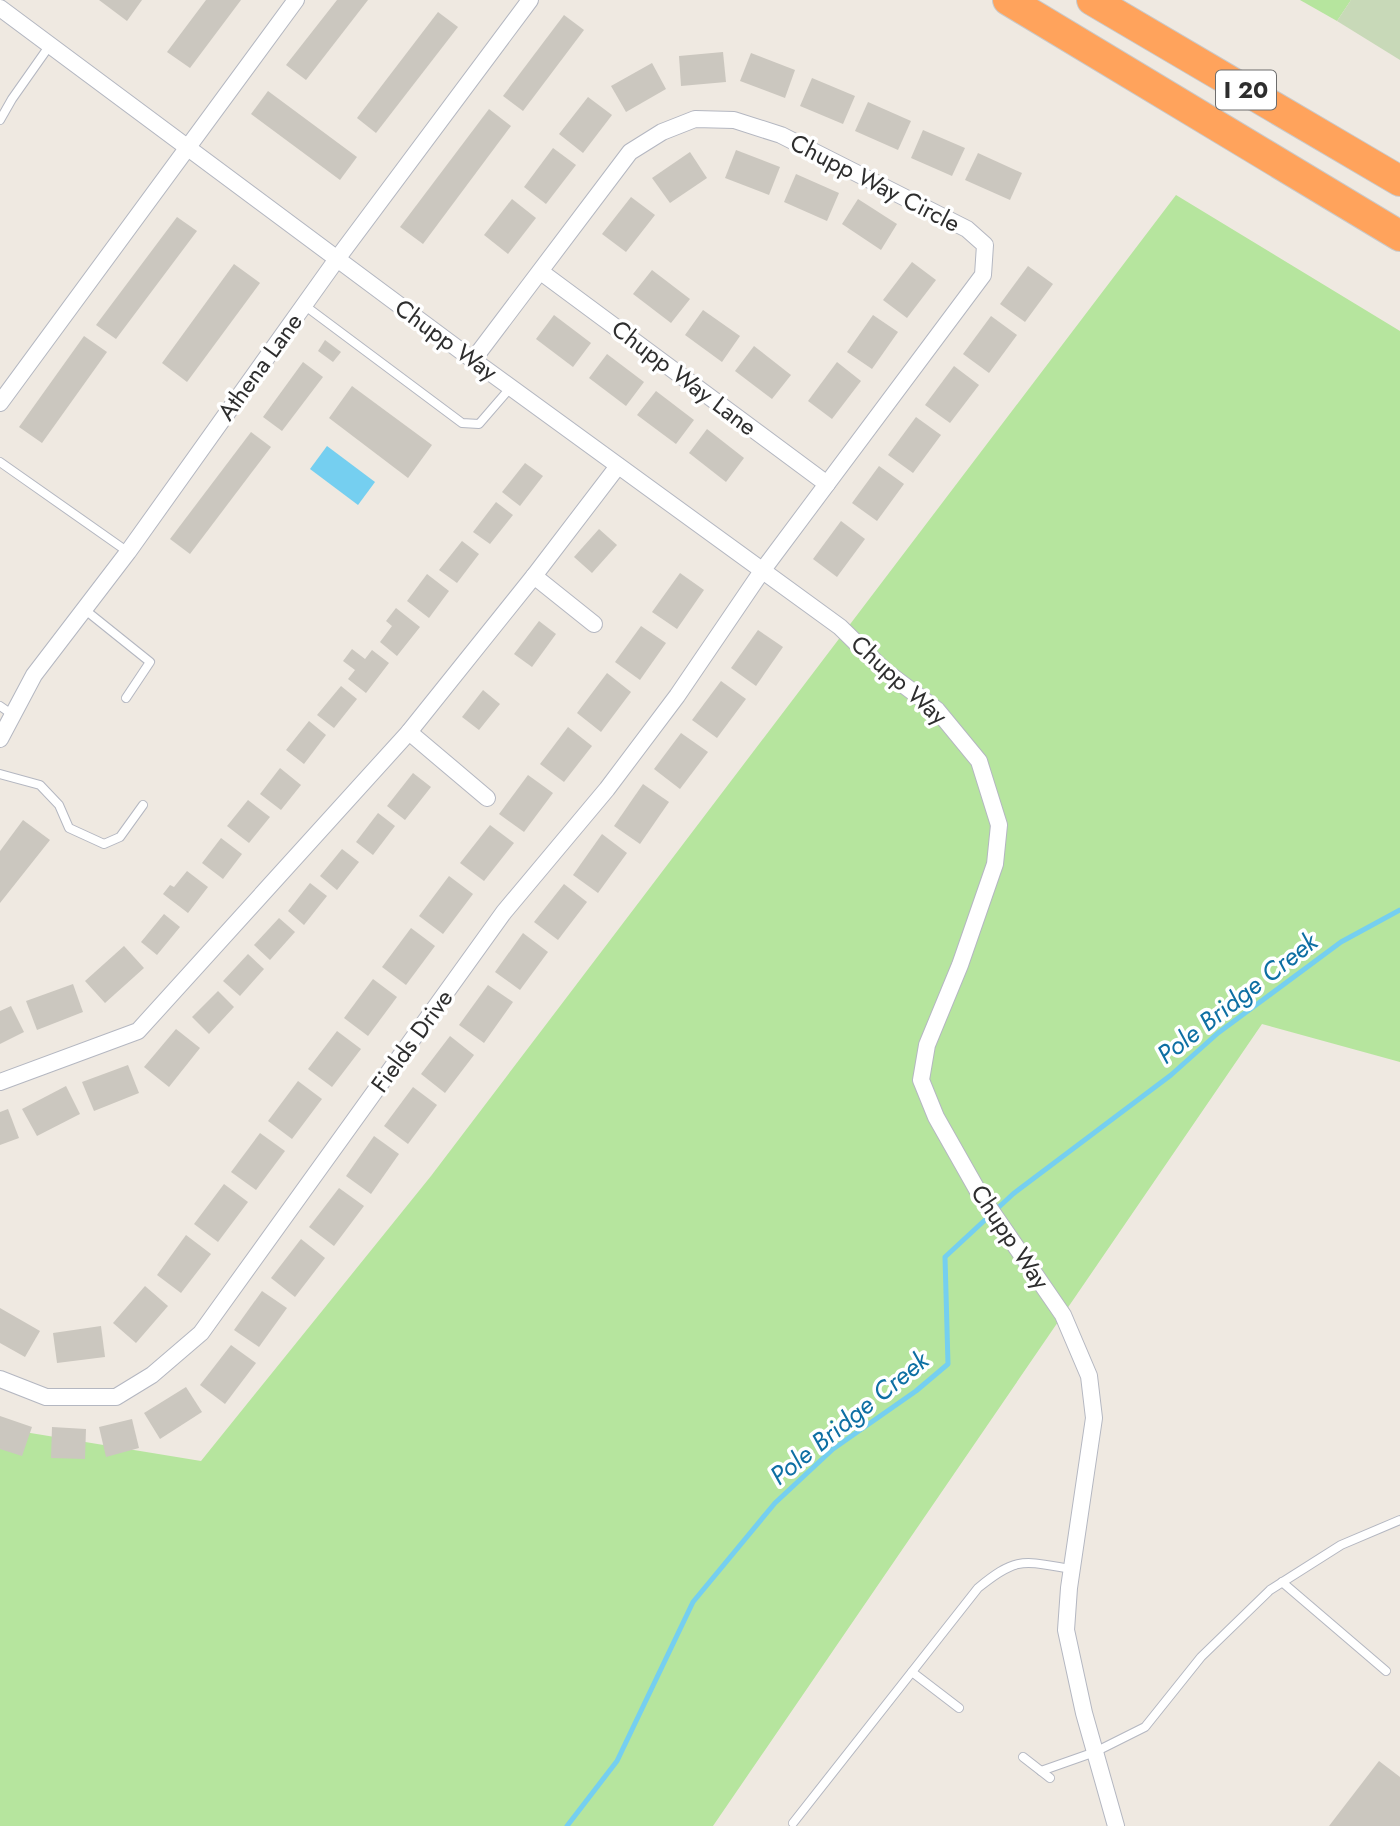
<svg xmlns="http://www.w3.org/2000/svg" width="1400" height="1826" font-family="Jost,sans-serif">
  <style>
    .green { fill: #b6e59e }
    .cemetery { fill: #c8d9b8 }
    .water { fill: #75cff0 }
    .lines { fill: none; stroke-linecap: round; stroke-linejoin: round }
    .stream { stroke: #75cff0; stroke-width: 5 }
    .building { fill: #cbc7bf }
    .service-casing { stroke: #b4b7c1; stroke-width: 10 }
    .minor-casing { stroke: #b4b7c1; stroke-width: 18 }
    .motorway-casing { stroke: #c9c9c9; stroke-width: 32 }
    .service { stroke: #fff; stroke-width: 8 }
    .minor { stroke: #fff; stroke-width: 16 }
    .motorway { stroke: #ffa35c; stroke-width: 30 }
    .labels { text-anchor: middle; stroke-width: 7; stroke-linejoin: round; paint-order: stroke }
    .shield { fill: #fff; stroke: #6d6d6d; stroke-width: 2 }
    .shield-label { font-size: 23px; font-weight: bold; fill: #2e2e2e }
    .street-label { font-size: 24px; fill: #2e2e2e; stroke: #fff }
    .water-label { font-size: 26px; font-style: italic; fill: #0d6fa3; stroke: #fff }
  </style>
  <rect width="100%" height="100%" fill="#efe9e1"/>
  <g class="green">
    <path d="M1300 0H1351L1337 21Z"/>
    <path d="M1176 195 1400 331V1062L1262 1024 713 1826H0V1428L201 1461 431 1176Z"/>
  </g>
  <path class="cemetery" d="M1351 0H1400V60L1337 21Z"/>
  <path class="water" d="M327 446 375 482 358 505 310 469Z"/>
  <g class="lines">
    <path class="stream" d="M567 1826 617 1761 693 1602 775 1503 833 1449 916 1391 948 1364 945 1257 1013 1194 1171 1075 1218 1033 1341 942 1400 910"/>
  </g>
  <g class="building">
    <path d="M99 0H142L127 21Z"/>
    <path d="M206 0H241L190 68 167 52Z"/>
    <path d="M337 0H368L306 80 286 65Z"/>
    <path d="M438 12 458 27 376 133 357 118Z"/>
    <path d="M564 15 584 30 523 111 503 96Z"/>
    <path d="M723 52 726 82 681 86 679 56Z"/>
    <path d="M751 53 795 70 785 98 740 81Z"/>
    <path d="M652 63 666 89 626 112 611 86Z"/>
    <path d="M812 78 855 96 843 124 800 106Z"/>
    <path d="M268 91 357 157 340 180 251 114Z"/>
    <path d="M588 97 612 115 583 153 559 134Z"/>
    <path d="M868 102 911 121 898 150 855 131Z"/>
    <path d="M489 109 511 126 423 244 400 227Z"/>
    <path d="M923 130 965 148 952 176 911 158Z"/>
    <path d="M553 148 576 165 546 204 524 187Z"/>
    <path d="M736 150 780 167 769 195 725 178Z"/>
    <path d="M690 152 707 178 670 203 652 178Z"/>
    <path d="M978 153 1022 173 1010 200 965 180Z"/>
    <path d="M796 174 839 193 827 221 784 202Z"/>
    <path d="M631 197 655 215 626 252 602 234Z"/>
    <path d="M512 199 536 218 508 254 484 235Z"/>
    <path d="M858 199 897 224 881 250 842 224Z"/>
    <path d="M177 217 197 231 116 339 96 325Z"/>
    <path d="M912 262 936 280 907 318 883 300Z"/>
    <path d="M234 264 260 283 187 382 162 363Z"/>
    <path d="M1028 266 1053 284 1025 322 1000 304Z"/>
    <path d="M652 270 690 299 671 323 633 294Z"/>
    <path d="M703 310 740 336 722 362 685 335Z"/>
    <path d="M554 315 591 343 573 367 536 339Z"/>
    <path d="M873 315 898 332 872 369 847 352Z"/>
    <path d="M991 316 1017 335 989 373 963 354Z"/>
    <path d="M84 336 107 352 42 443 19 427Z"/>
    <path d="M325 340 341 352 333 362 318 351Z"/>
    <path d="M754 346 791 375 772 399 735 371Z"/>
    <path d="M607 354 644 382 626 406 589 378Z"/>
    <path d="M303 362 323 377 282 431 263 417Z"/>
    <path d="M837 362 861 381 832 419 808 401Z"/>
    <path d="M954 366 979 385 950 423 925 405Z"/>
    <path d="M352 386 432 445 408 478 329 418Z"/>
    <path d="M656 391 694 420 676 444 637 415Z"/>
    <path d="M916 417 941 435 913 473 888 455Z"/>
    <path d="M707 429 744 458 726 482 689 453Z"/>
    <path d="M251 432 271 447 190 554 170 539Z"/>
    <path d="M525 463 543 476 520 506 502 492Z"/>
    <path d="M879 466 904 484 877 521 852 503Z"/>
    <path d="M496 502 513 515 490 544 473 532Z"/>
    <path d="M841 521 865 539 837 577 813 559Z"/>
    <path d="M599 529 617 545 592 573 574 557Z"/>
    <path d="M462 541 479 554 457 583 439 570Z"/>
    <path d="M680 573 704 590 677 629 652 612Z"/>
    <path d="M427 574 449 591 429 618 407 601Z"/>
    <path d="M396 608 420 627 397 656 380 642 392 626 386 621Z"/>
    <path d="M539 621 556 634 532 667 514 654Z"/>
    <path d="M641 626 666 643 640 680 615 662Z"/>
    <path d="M758 630 783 647 756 686 731 668Z"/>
    <path d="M352 649 365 659 372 650 389 663 366 693 348 679 355 670 343 661Z"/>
    <path d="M607 673 631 692 601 732 577 713Z"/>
    <path d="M721 681 746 699 717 738 692 720Z"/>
    <path d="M341 686 357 699 334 728 317 715Z"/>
    <path d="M483 690 500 704 479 730 462 717Z"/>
    <path d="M309 721 326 735 304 764 286 750Z"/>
    <path d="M568 727 592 746 564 782 540 764Z"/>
    <path d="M681 733 708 752 680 789 654 769Z"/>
    <path d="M280 768 301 785 281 810 260 794Z"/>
    <path d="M413 773 431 787 405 820 387 806Z"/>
    <path d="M528 775 553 793 524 832 499 814Z"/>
    <path d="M643 784 669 802 640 844 614 826Z"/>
    <path d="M248 800 270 817 249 843 227 826Z"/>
    <path d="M378 813 395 826 373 855 356 842Z"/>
    <path d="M23 820 50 840 0 903V851Z"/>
    <path d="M490 825 514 843 484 881 460 863Z"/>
    <path d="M602 834 627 853 598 893 573 875Z"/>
    <path d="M221 838 242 854 223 879 202 863Z"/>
    <path d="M342 849 359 862 337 890 320 876Z"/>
    <path d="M187 871 208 887 188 913 163 894 170 885 174 887Z"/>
    <path d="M449 876 473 894 443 934 419 916Z"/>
    <path d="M310 883 327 896 304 925 288 911Z"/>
    <path d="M564 884 587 902 558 940 534 922Z"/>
    <path d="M164 914 180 927 157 955 141 942Z"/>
    <path d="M279 918 295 932 270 960 254 945Z"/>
    <path d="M411 928 435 946 406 985 382 967Z"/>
    <path d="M523 933 548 952 520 990 495 972Z"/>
    <path d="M124 946 144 968 105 1003 85 981Z"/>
    <path d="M248 954 264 969 240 996 223 981Z"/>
    <path d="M373 979 397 997 368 1036 344 1018Z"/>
    <path d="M73 984 83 1012 37 1030 26 1001Z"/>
    <path d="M488 985 513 1002 484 1043 459 1025Z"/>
    <path d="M218 991 234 1007 209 1034 192 1017Z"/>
    <path d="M11 1006 24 1032 0 1044V1011Z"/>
    <path d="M176 1029 200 1048 169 1087 144 1067Z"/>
    <path d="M337 1031 361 1049 332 1087 308 1069Z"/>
    <path d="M450 1036 474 1055 445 1093 421 1074Z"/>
    <path d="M128 1065 139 1093 94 1111 82 1082Z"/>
    <path d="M298 1081 322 1099 292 1139 268 1121Z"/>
    <path d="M66 1086 80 1114 37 1136 22 1109Z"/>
    <path d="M413 1087 437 1105 408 1144 384 1126Z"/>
    <path d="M8 1109 19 1138 0 1145V1112Z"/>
    <path d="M260 1133 285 1151 256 1190 231 1172Z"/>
    <path d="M374 1136 399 1154 371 1194 346 1176Z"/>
    <path d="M224 1184 248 1202 218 1242 194 1224Z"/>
    <path d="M339 1188 364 1206 334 1246 309 1227Z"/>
    <path d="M186 1235 211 1254 181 1293 157 1275Z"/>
    <path d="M301 1239 325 1258 295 1297 271 1278Z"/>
    <path d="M145 1286 168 1306 136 1343 113 1323Z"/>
    <path d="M262 1291 287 1308 259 1347 234 1330Z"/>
    <path d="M0 1308 40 1331 25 1357 0 1343Z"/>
    <path d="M101 1326 105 1357 57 1363 53 1333Z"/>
    <path d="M231 1345 256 1363 225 1404 200 1385Z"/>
    <path d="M186 1387 202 1412 160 1439 144 1413Z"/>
    <path d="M0 1416 32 1427 22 1456 0 1449Z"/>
    <path d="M132 1419 139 1448 106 1457 99 1427Z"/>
    <path d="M52 1427 86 1429 85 1459 51 1458Z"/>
    <path d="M1379 1761 1400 1777V1826H1329Z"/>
  </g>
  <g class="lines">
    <g class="service-casing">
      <g id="service">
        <path d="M0 120 12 99 50 45"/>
        <path d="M304 305 462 423 479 424 511 387"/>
        <path d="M0 462 128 552"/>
        <path d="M84 609 150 662 126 698"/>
        <path d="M0 706 13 715"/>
        <path d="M0 774 40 785 59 805 69 828 104 844 120 837 143 805"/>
        <path d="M1282 1582 1386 1671"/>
        <path d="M912 1672 959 1708"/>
        <path d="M1023 1757 1050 1778"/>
        <path d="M1041 1771 1095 1752 1145 1727 1201 1657 1270 1590 1341 1545 1400 1520"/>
        <path d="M793 1823 978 1588C1017 1556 1023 1561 1071 1569"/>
      </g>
    </g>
    <g class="minor-casing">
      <g id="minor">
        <path d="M0 8 473 360 840 627 885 671 937 710 979 761 999 825 995 864 960 965 927 1045 921 1080 936 1117 979 1193 1063 1315 1089 1376 1094 1418 1069 1588 1066 1630 1084 1713 1116 1826"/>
        <path d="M541 272 827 484"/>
        <path d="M0 403 296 0"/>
        <path d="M534 576 594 624"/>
        <path d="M409 732 487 798"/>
        <path d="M0 739 34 675 128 552 337 259 530 0"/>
        <path d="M0 1082 138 1031 409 732 534 576 618 466"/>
        <path d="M0 1379 46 1397H116L152 1375 201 1333 504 912 607 789 677 696 762 571 983 275 985 245 967 229 781 135 734 120 695 119 662 132 630 152 473 360"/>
      </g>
    </g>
    <g class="motorway-casing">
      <g id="motorway">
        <path d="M1008 0 1400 236"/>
        <path d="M1092 0 1400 181"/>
      </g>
    </g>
    <use href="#service" class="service"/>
    <use href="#minor" class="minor"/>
    <use href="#motorway" class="motorway"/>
  </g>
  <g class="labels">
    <rect class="shield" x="1216" y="70.5" width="60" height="39" rx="5"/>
    <g class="shield-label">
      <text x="1246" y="98">I 20</text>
    </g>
    <g class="street-label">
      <text transform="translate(875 183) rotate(27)" y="8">Chupp Way Circle</text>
      <text transform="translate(446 340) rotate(36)" y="8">Chupp Way</text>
      <text transform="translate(260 367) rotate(-54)" y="8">Athena Lane</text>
      <text transform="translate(684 378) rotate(37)" y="8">Chupp Way Lane</text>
      <text transform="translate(899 680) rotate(42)" y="8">Chupp Way</text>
      <text transform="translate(412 1041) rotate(-54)" y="8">Fields Drive</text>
      <text transform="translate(1010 1237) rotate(56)" y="8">Chupp Way</text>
    </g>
    <g class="water-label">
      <text transform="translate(1237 998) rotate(-38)" y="9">Pole Bridge Creek</text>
      <text transform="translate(849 1418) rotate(-39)" y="9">Pole Bridge Creek</text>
    </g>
  </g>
</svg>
